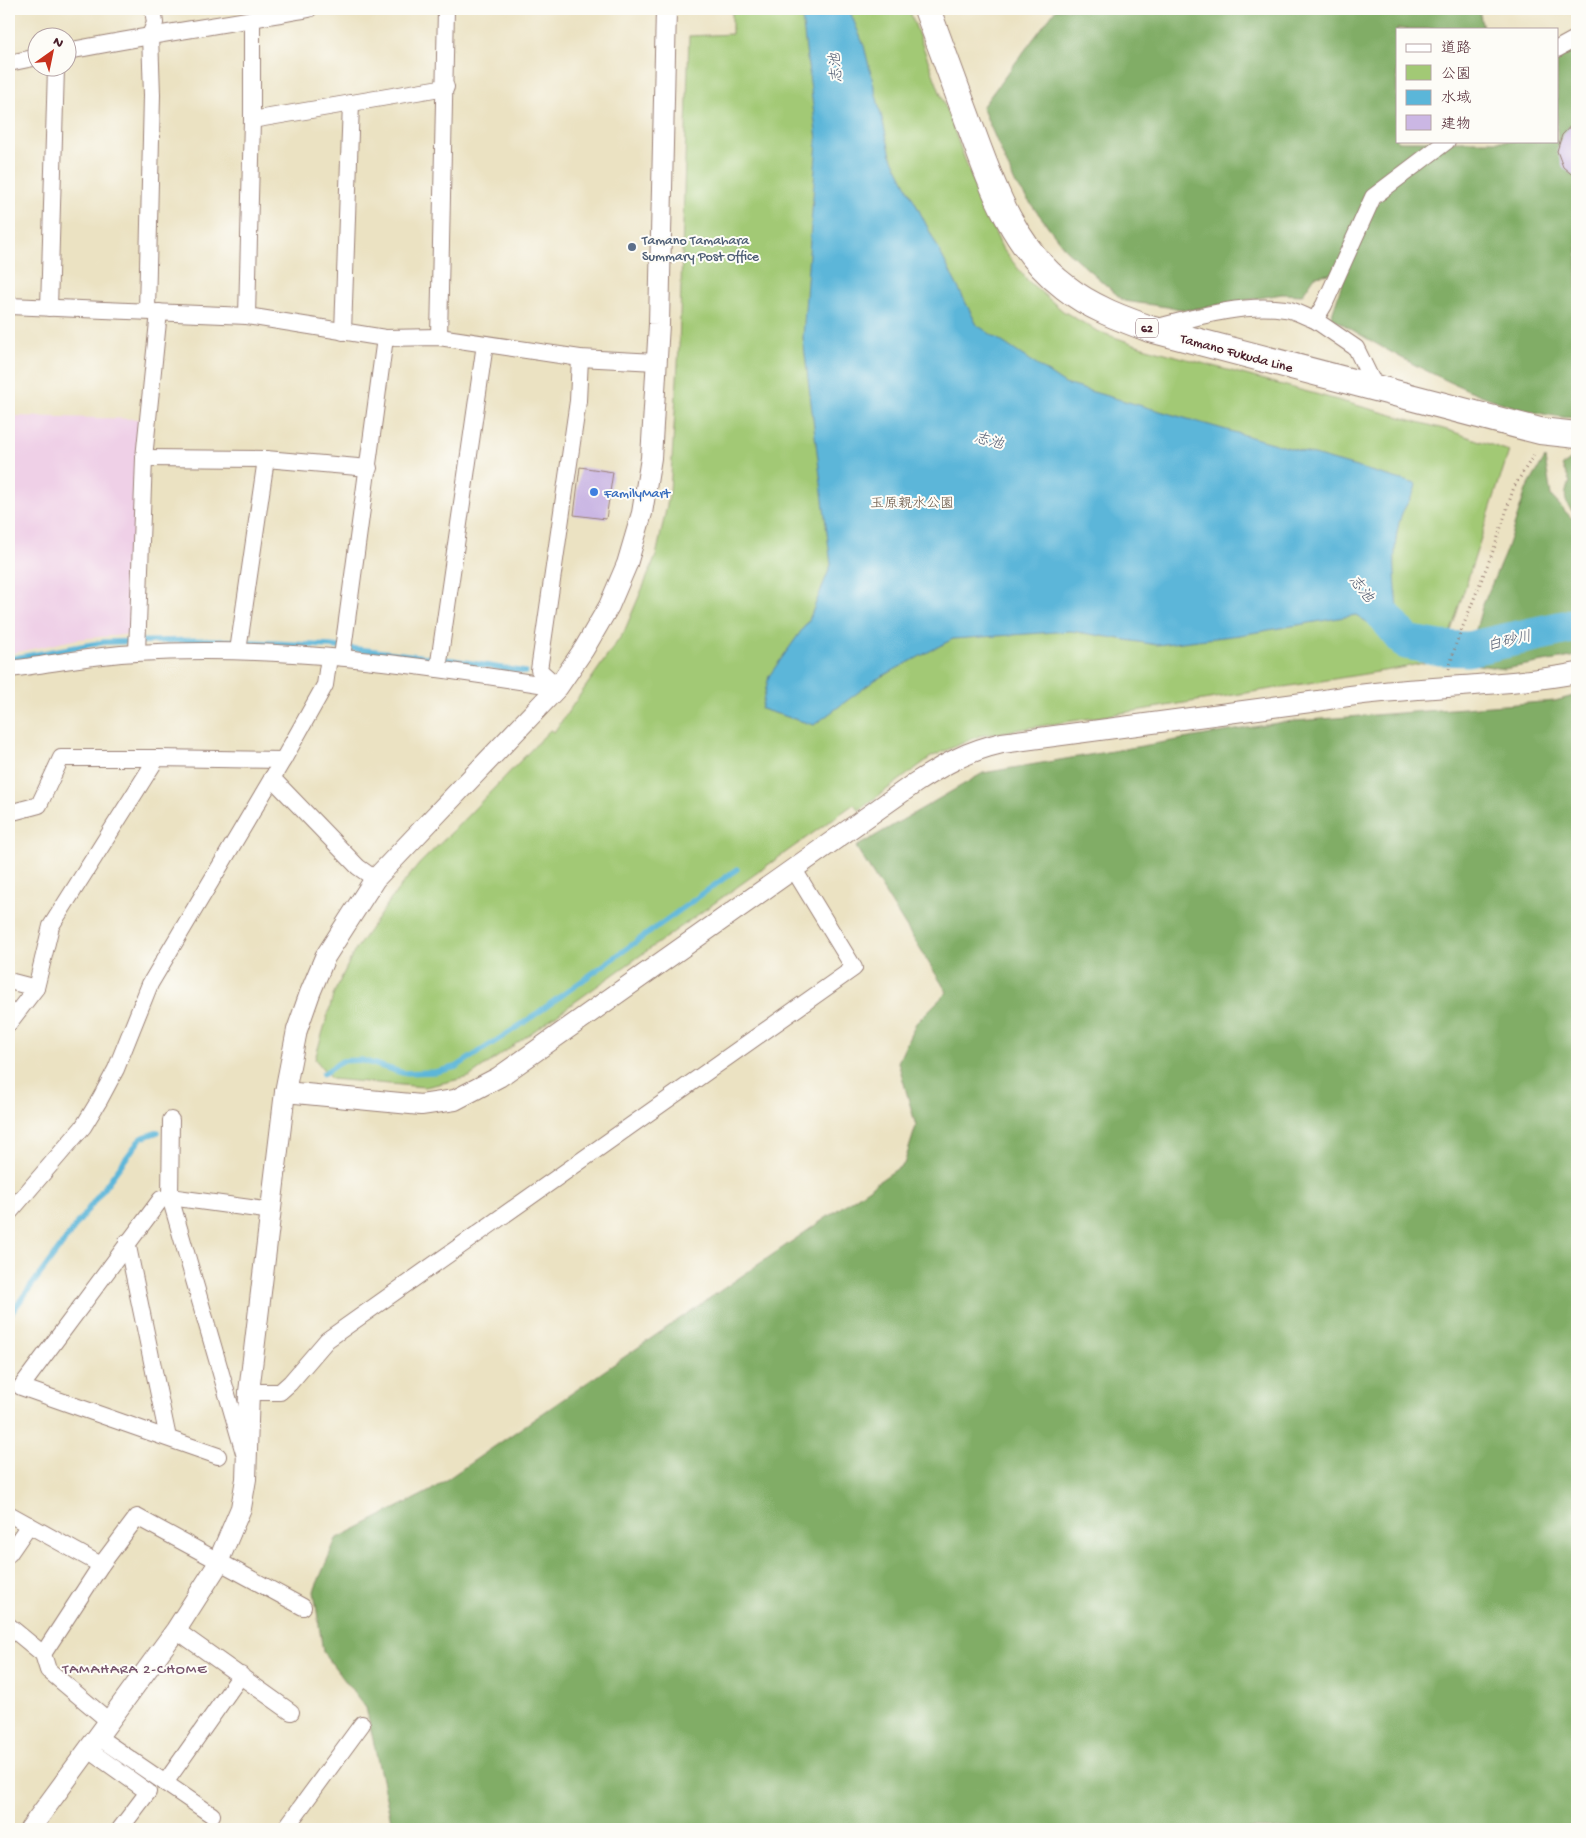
<svg xmlns="http://www.w3.org/2000/svg" width="1586" height="1838" font-family="'Gochi Hand','Klee One',sans-serif">
  <style>
    .built { fill: #efd0e7 }
    .green { fill: #a2c975; stroke: #767450 }
    .forest { fill: #81ad66; stroke: #666648 }
    .water { fill: #5bb6d9; stroke: #526a82 }
    .lines { fill: none; stroke-linecap: round; stroke-linejoin: round }
    .stream { stroke: #5bb6d9; stroke-width: 5.5 }
    .river { stroke: #5bb6d9; stroke-width: 35 }
    .building { fill: #cbb7e4 }
    .minor-casing { stroke: #9a8076; stroke-width: 18 }
    .tertiary-casing { stroke: #9a8076; stroke-width: 22 }
    .primary-casing { stroke: #9a8076; stroke-width: 28 }
    .path { stroke: #9a8076; stroke-width: 3; stroke-dasharray: 1 4; stroke-linecap: butt }
    .minor { stroke: #fff; stroke-width: 16 }
    .tertiary { stroke: #fff; stroke-width: 20 }
    .primary { stroke: #fff; stroke-width: 26 }
    .service-dot { fill: #5c6f8a; stroke: #fdfcf7; stroke-width: 2 }
    .shop-dot { fill: #3f7fe0; stroke: #fdfcf7; stroke-width: 2 }
    .labels { text-anchor: middle; stroke-width: 4; stroke-linejoin: round; paint-order: stroke }
    .shield { fill: #fdfcf7; stroke: #806168; stroke-width: 1 }
    .shield-label { font-size: 12px; font-weight: bold; fill: #4a1f2b }
    .service-label { font-size: 14px; fill: #4e5e75; stroke: #fdfcf7; text-anchor: start }
    .street-label { font-size: 14px; fill: #4a1f2b; stroke: #fdfcf7 }
    .shop-label { font-size: 14px; fill: #366cbe; stroke: #fdfcf7; text-anchor: start }
    .park-label { font-size: 14px; fill: #645241; stroke: #fdfcf7 }
    .water-label { font-size: 15px; font-style: italic; fill: #515b71; stroke: #fdfcf7 }
    .neighbourhood-label { font-size: 15px; letter-spacing: 1px; fill: #77546c; stroke: #fdfcf7 }
  </style>
  <rect width="100%" height="100%" fill="#fdfcf7"/>
  <filter id="ink" filterUnits="userSpaceOnUse"><feTurbulence type="fractalNoise" baseFrequency=".02" numOctaves="2"/><feDisplacementMap in="SourceGraphic" scale="10" xChannelSelector="R" yChannelSelector="G"/><feConvolveMatrix kernelMatrix="1 2 1 2 8 2 1 2 1" color-interpolation-filters="sRGB"/></filter>
  <filter id="wash" filterUnits="userSpaceOnUse"><feTurbulence type="fractalNoise" baseFrequency=".0096" numOctaves="4" result="noise"/><feDisplacementMap in="SourceGraphic" scale="20" xChannelSelector="R" yChannelSelector="G"/><feGaussianBlur stdDeviation="1.12" result="paint"/><feColorMatrix in="noise" values="0 0 0 0 0 0 0 0 0 0 0 0 0 0 0 0 0 1.4 0 .05"/><feComposite in="paint" operator="in"/></filter>
  <g filter="url(#wash)">
    <rect width="100%" height="100%" fill="#ebe2c2"/>
    <path class="built" d="M9 416 143 419 132 634 78 639 9 654Z"/>
    <path class="green" d="M732 9H909L977 192 1002 248 1028 281 1063 311 1097 331 1143 347 1451 431 1509 451 1442 659 1396 669 979 736 931 757 859 810 854 804 469 1077 425 1087 331 1079 315 1059 334 993 354 952 396 892 420 863 451 833 550 730 554 732 624 632 656 556 670 491 679 347 689 36 732 34Z"/>
    <g class="forest">
      <path d="M1056 9H1479L1483 29H1397V141H1557V58L1577 47V418C1500 416 1396 357 1331 317L1346 272 1315 276 1302 295 1282 294 1189 310 1124 301 1066 250 1015 183 982 107Z"/>
      <path d="M1577 455V517C1566 504 1561 498 1570 482L1562 466Z"/>
      <path d="M1545 458 1551 496 1577 524V656L1504 669 1467 663 1482 607 1505 553 1526 490Z"/>
      <path d="M1577 695V1829H389L392 1825 366 1708 323 1652 314 1591 336 1539 430 1491 904 1164 916 1126 898 1062 916 1023 947 992 856 847 983 773 1283 722 1555 701Z"/>
    </g>
    <path class="water" d="M801 9H849L864 46 891 155 977 325 1065 384 1416 484C1415 496 1405 504 1401 516 1390 551 1396 589 1400 625L1408 632 1409 649 1356 615 1240 635 1157 645 1071 631 953 639 875 680 814 725 761 709 769 676 809 620 831 565 803 338 817 140Z"/>
    <g class="lines">
      <g class="stream">
        <path d="M9 659 105 642 211 640 330 646 452 660 525 672"/>
        <path d="M323 1074 342 1061 361 1060 403 1073 435 1072 456 1067 525 1022 737 869"/>
        <path d="M9 1316 141 1138 158 1132"/>
      </g>
      <path class="river" d="M1378 608 1406 642 1440 648 1468 649 1577 625"/>
    </g>
    <g id="blocks">
      <g class="building">
        <path d="M1577 119V179L1563 167 1557 151 1562 135Z"/>
        <path d="M580 467 613 472 606 519 574 515Z"/>
      </g>
    </g>
  </g>
  <g filter="url(#ink)">
    <use href="#blocks" fill-opacity="0" stroke="#9a8076" stroke-width="1"/>
    <g class="lines">
      <g class="minor-casing">
        <g id="minor">
          <path d="M1557 49 1577 38"/>
          <path d="M68 51C148 35 229 24 309 9"/>
          <path d="M9 63 38 57"/>
          <path d="M252 120 446 87"/>
          <path d="M9 306 247 316 385 338 439 337 580 358 656 362"/>
          <path d="M49 308 56 68"/>
          <path d="M147 311 152 95 150 35 155 23 153 9"/>
          <path d="M247 316 252 120V20"/>
          <path d="M1154 328C1196 317 1242 303 1285 309 1295 310 1306 317 1315 320"/>
          <path d="M343 332 351 103"/>
          <path d="M439 337 446 9"/>
          <path d="M1376 389 1356 348 1315 320 1324 305 1373 197 1447 141"/>
          <path d="M144 458 266 459 369 468"/>
          <path d="M238 651 266 459"/>
          <path d="M137 653 144 458 159 312"/>
          <path d="M342 657 385 338"/>
          <path d="M9 669C51 664 94 655 136 653 278 644 419 665 558 687"/>
          <path d="M438 669 485 344"/>
          <path d="M558 687 539 670 578 401 580 358"/>
          <path d="M272 778 358 867 375 879"/>
          <path d="M9 813 39 805 61 758H157"/>
          <path d="M9 981 36 988"/>
          <path d="M9 1023 36 988 51 926 157 758 283 760"/>
          <path d="M171 1120 170 1197 244 1453"/>
          <path d="M9 1213 83 1127 100 1099 116 1069 150 984 283 760 325 685 329 657"/>
          <path d="M127 1242 168 1438"/>
          <path d="M249 1392H280L290 1383 327 1340 854 968 793 868"/>
          <path d="M218 1456 21 1387 161 1199 170 1197 272 1211"/>
          <path d="M9 1514 101 1565"/>
          <path d="M9 1554 29 1525"/>
          <path d="M9 1626 43 1654 48 1670 110 1722"/>
          <path d="M176 1630 291 1712"/>
          <path d="M43 1654 101 1565 137 1517 303 1607"/>
          <path d="M98 1737 212 1815"/>
          <path d="M89 1750 148 1792 120 1829"/>
          <path d="M165 1783 241 1675"/>
          <path d="M285 1829 362 1724"/>
        </g>
      </g>
      <g class="tertiary-casing">
        <g id="tertiary">
          <path d="M285 1092 421 1105 455 1100 499 1077 915 783C945 764 967 751 1002 743L1318 701C1403 685 1492 689 1577 673"/>
          <path d="M30 1829 176 1630 215 1569 241 1508 246 1479 249 1392 285 1092 297 1030 310 993 325 957 375 879 558 687 584 649 609 606 627 564 642 513 651 458 659 324 666 9"/>
        </g>
      </g>
      <g class="primary-casing">
        <path id="primary" d="M927 9C941 47 955 85 969 123 991 183 1012 247 1065 287 1090 307 1120 318 1150 329L1540 431 1577 435"/>
      </g>
      <path class="path" d="M1449 669 1456 644 1495 546 1514 487 1535 453"/>
      <use href="#minor" class="minor"/>
      <use href="#tertiary" class="tertiary"/>
      <use href="#primary" class="primary"/>
    </g>
  </g>
  <circle class="service-dot" cx="632" cy="247" r="5"/>
  <circle class="shop-dot" cx="594" cy="492" r="5"/>
  <g class="labels">
    <rect class="shield" x="1136" y="318.5" width="22" height="19" rx="4"/>
    <g class="shield-label">
      <text x="1147" y="332">62</text>
    </g>
    <g class="service-label">
      <text x="642" y="244">Tamano Tamahara<tspan x="642" dy="16">Summary Post Office</tspan></text>
    </g>
    <g class="street-label">
      <text transform="translate(1237 352) rotate(15)" y="5">Tamano Fukuda Line</text>
    </g>
    <g class="shop-label">
      <text x="604" y="497">FamilyMart</text>
    </g>
    <g class="park-label">
      <text x="912" y="507">玉原親水公園</text>
    </g>
    <g class="water-label">
      <text transform="translate(835 68) rotate(-95)" y="5">志池</text>
      <text transform="translate(989 440) rotate(15)" y="5">志池</text>
      <text transform="translate(1362 588) rotate(51)" y="5">志池</text>
      <text transform="translate(1509 640) rotate(-13)" y="5">白砂川</text>
    </g>
    <g class="neighbourhood-label">
      <text x="135" y="1673">TAMAHARA 2-CHOME</text>
    </g>
  </g>
  <rect width="1586" height="1838" fill="none" stroke="#fdfcf7" stroke-width="30"/>
  <rect x="1396" y="28" width="162" height="115" fill="#fdfcf7" stroke="#b5a4a5"/>
  <rect x="1406" y="44" width="25" height="8" fill="#ffffff" stroke="#b5a4a5"/>
  <text x="1441" y="52" font-size="15" fill="#4a1f2b">道路</text>
  <rect x="1406" y="65" width="25" height="15" fill="#a2c975" stroke="#b5a4a5"/>
  <text x="1441" y="78" font-size="15" fill="#4a1f2b">公園</text>
  <rect x="1406" y="90" width="25" height="15" fill="#5bb6d9" stroke="#b5a4a5"/>
  <text x="1441" y="102" font-size="15" fill="#4a1f2b">水域</text>
  <rect x="1406" y="115" width="25" height="15" fill="#cbb7e4" stroke="#b5a4a5"/>
  <text x="1441" y="128" font-size="15" fill="#4a1f2b">建物</text>
  <g transform="translate(52 52) rotate(33)"><circle r="24" fill="#fdfcf7" stroke="#b5a4a5"/>
  <path d="M0-4L9 19L0 12L-9 19Z" fill="#c8321e"/>
  <text y="-8" font-size="14" font-weight="bold" text-anchor="middle" fill="#4a1f2b">N</text>
  </g>
</svg>
